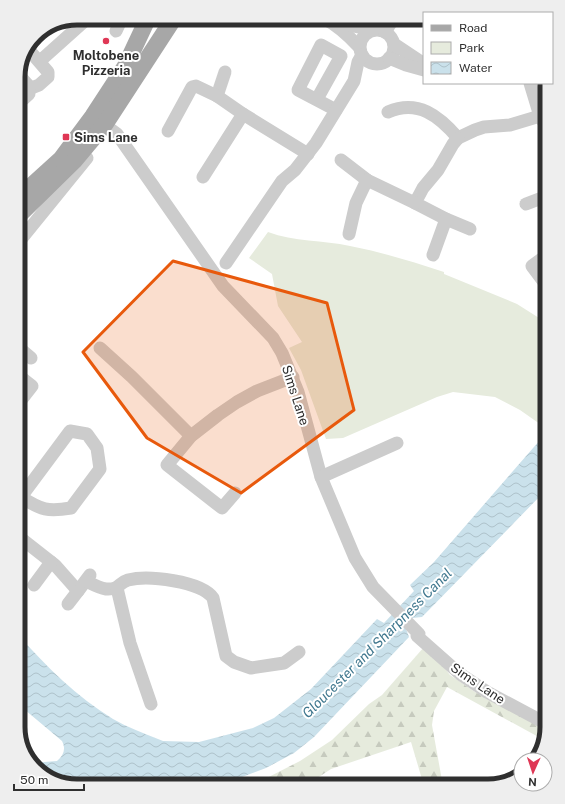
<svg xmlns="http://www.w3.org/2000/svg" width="565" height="804" font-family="'Public Sans',sans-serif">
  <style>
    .forest { fill: url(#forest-firs) }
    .park { fill: #e6ebdd }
    .water { fill: url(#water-waves) }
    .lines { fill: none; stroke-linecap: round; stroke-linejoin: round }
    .minor { stroke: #ccc; stroke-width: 13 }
    .major { stroke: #a7a7a7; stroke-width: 17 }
    .marked { fill: #e8590c; fill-opacity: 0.2; stroke: #e8590c; stroke-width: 3; stroke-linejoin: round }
    .poi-dot { fill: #df3755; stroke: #fff; stroke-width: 1.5 }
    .labels { text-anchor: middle; stroke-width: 4; stroke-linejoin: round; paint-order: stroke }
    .poi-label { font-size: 13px; font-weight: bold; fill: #2f2f2f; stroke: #fff }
    .street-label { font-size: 13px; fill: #2f2f2f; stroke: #fff }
    .water-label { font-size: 14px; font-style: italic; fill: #3f778e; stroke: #fff }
    .rim { fill: none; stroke: #2f2f2f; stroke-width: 5 }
  </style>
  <defs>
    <pattern id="forest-firs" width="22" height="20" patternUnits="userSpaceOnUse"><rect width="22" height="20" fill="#e6ebdd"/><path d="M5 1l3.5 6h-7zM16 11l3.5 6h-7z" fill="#c6cabe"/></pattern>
    <pattern id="water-waves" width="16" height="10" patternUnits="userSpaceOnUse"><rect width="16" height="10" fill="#cae1eb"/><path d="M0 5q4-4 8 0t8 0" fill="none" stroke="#aec1ca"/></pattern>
  </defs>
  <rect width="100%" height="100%" fill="#fff"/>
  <path class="forest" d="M424 647 439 661 450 675 475 692 547 728 544 740 447 687 434 711 432 725 443 786H424L411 742 331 769 305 786H251L300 761 332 740 369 704 382 695Z"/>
  <path class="park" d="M268 232C294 242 323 240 350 246 382 252 413 262 444 272V274L517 304 547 323V429L520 410 495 397 453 392 437 397 343 438 326 439 301 370 289 348 302 342 278 306 272 274 249 258Z"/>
  <path class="water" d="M547 432V489L422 617 412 618 405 626 409 637 314 737 294 753 266 768 234 780 214 786H73L47 778 32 763 57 761C64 755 66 749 62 741L18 704V635C46 666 77 697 113 719 127 727 143 733 158 739L163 741 199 742 253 728 274 718 311 689 377 619 384 623 414 591 410 585 434 562Z"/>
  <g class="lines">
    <g class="minor">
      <path d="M323 18C337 25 349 36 359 47"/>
      <path d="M332 22 365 28 371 30"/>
      <circle cx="377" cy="47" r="17"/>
      <path d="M116 31 122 18"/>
      <path d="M385 32 394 18"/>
      <path d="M394 44 424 64"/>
      <path d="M389 58 406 65 424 70"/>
      <path d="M40 61 88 18"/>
      <path d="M530 83 540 116 547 128"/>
      <path d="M29 89 39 85 48 77V72L29 50"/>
      <path d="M217 96 225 72"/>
      <path d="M317 99 341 56 321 45 298 90 336 110"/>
      <path d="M18 104 29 94 28 85 18 74"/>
      <path d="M388 112C418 99 439 116 458 138L475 130 484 127 510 125 540 116"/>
      <path d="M98 120 117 134 223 286 273 338 282 353 298 392 321 477 355 558 373 587 419 634 417 636 460 674 487 692 547 724"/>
      <path d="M168 131 192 87 196 86 217 96 243 114"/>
      <path d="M458 138 453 144 438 170 423 188 415 203 446 219 470 229"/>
      <path d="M341 160 367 180"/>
      <path d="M203 177 243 114 308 154"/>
      <path d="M526 204 547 196"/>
      <path d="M349 234 356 203 367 180 415 203"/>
      <path d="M18 243 87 158"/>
      <path d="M433 255 446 219"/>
      <path d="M226 263 282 181 295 170 316 143 354 81 358 62 362 55"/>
      <path d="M547 286 532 266 547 255"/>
      <path d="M18 347 31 358"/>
      <path d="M100 348 132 377 191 436"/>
      <path d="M18 404 32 386 18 375"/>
      <path d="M321 477 397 443"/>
      <path d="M235 493 222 508 167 465 191 436 218 415 237 402 257 391 293 377"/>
      <path d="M18 502 21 497 70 431 87 434 97 448 100 469 71 508C48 512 41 510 21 497"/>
      <path d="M18 536 55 565 78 591 90 575"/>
      <path d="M86 581C92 584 99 588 106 589 120 590 118 583 128 580 148 575 201 581 213 598L226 656 234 662 251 668 284 663 299 652"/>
      <path d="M34 585 51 562"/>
      <path d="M117 588 130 643 151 704"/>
      <path d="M68 604 78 591"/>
    </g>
    <g class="major">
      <path d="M18 198 61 159 93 116 125 67 148 18"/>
      <path d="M18 216 74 161 105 124 174 18"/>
    </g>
  </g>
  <path class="marked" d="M173 261 327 303 354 410 241 493 147 438 83 352Z"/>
  <g class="poi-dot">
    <circle cx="106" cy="41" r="4"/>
    <rect x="62" y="133" width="8" height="8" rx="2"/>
  </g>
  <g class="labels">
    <g class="poi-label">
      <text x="106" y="60">Moltobene<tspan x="106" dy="15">Pizzeria</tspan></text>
      <text x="74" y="142" text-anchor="start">Sims Lane</text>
    </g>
    <g class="street-label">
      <text transform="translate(296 395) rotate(72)" y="5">Sims Lane</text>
      <text transform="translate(478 683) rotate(34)" y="5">Sims Lane</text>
    </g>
    <g class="water-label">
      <text transform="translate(377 643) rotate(-45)" y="5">Gloucester and Sharpness Canal</text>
    </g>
  </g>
  <path d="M0 0H565V804H0ZM77 25H488A52 52 0 0 1 540 77V727A52 52 0 0 1 488 779H77A52 52 0 0 1 25 727V77A52 52 0 0 1 77 25Z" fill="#eee" fill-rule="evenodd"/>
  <path class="rim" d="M77 25H488A52 52 0 0 1 540 77V727A52 52 0 0 1 488 779H77A52 52 0 0 1 25 727V77A52 52 0 0 1 77 25Z"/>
  <rect x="423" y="12" width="130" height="72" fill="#ffffff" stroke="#acacac"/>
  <rect x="431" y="25" width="20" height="6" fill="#a7a7a7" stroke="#acacac"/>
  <text x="459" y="32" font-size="12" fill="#2f2f2f">Road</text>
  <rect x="431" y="42" width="20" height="12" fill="#e6ebdd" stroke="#acacac"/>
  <text x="459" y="52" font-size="12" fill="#2f2f2f">Park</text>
  <rect x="431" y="62" width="20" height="12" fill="url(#water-waves)" stroke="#acacac"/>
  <text x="459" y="72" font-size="12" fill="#2f2f2f">Water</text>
  <g transform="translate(533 772) rotate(183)"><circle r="19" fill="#ffffff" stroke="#acacac"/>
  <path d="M0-3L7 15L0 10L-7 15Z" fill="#df3755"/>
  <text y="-6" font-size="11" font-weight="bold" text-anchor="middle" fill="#2f2f2f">N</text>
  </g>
  <path d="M14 784v6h70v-6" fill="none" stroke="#2f2f2f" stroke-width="2"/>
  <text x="20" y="784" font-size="12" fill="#2f2f2f" stroke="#ffffff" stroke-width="3" paint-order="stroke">50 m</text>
</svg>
